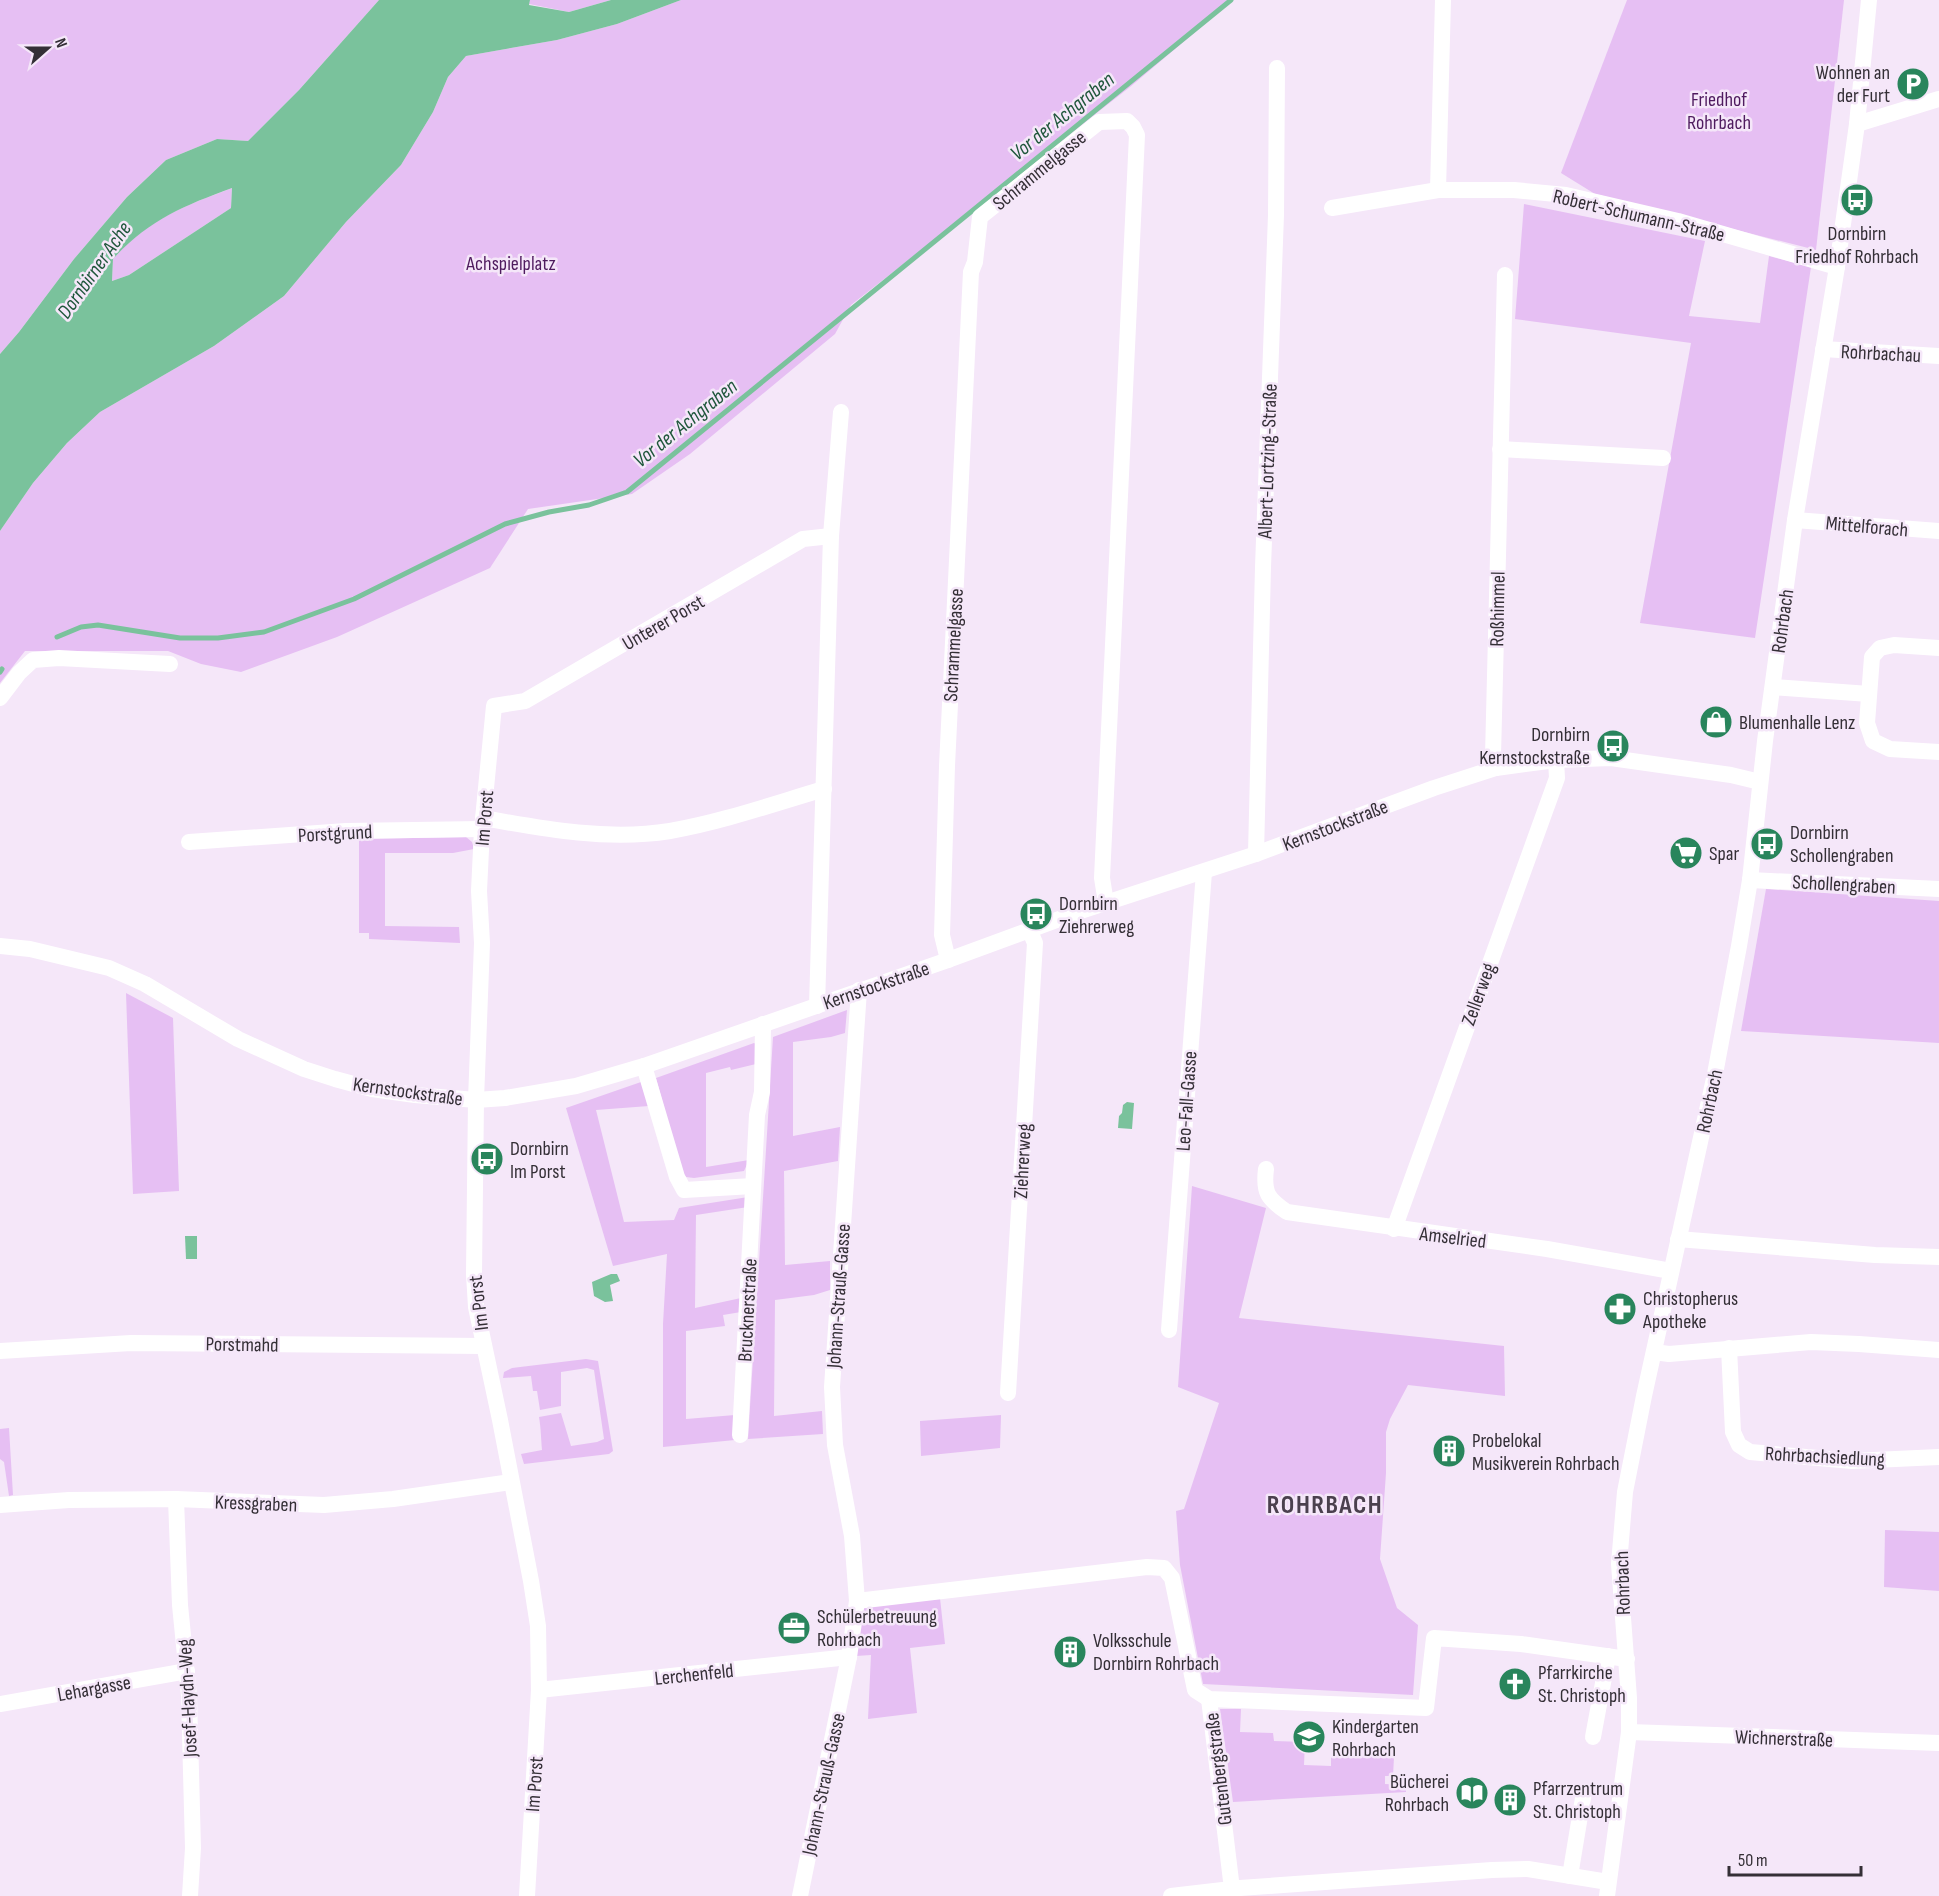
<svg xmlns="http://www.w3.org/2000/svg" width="1939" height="1896" font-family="'Sofia Sans Condensed',sans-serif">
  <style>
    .green { fill: #e6bff3 }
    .water { fill: #7ac29c; fill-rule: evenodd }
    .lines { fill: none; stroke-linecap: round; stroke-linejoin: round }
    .stream { stroke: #7ac29c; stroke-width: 5 }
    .street { stroke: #fff; stroke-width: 16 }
    .labels { text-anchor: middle; stroke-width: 5; stroke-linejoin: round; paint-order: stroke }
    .poi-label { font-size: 20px; fill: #342f36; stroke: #f5e7f9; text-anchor: start }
    .park-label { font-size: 20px; fill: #4f1b5f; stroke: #f5e7f9 }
    .street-label { font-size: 20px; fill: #342f36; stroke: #f5e7f9 }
    .water-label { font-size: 21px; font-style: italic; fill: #20573c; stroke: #f5e7f9 }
    .district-label { font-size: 26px; font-weight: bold; letter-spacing: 1.5px; fill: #4b404e; stroke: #f5e7f9 }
  </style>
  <rect width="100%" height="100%" fill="#f5e7f9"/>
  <g class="green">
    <path d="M0 0H379L299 90 248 141 217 139 166 160 127 197 74 259 19 332 0 354Z"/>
    <path d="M530 0H611L569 12 529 4Z"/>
    <path d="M681 0H1233L1130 87 851 305 835 334 690 454 632 494 528 509 490 568 337 637 241 672 201 664 168 651H25L0 683V531L33 483 67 443 100 412 214 346 284 296 346 222 401 165 433 112 448 77 466 56 557 40 617 24Z"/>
    <path d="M1627 0H1844L1816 250 1595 194 1561 173Z"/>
    <path d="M232 188 231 208 129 275 112 281 113 259C150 218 182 207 232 188Z"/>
    <path d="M1524 204 1705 241 1689 316 1760 323 1769 256 1811 267 1755 638 1640 623 1691 343 1515 319Z"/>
    <path d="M466 837 472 842 474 849 453 853H385V926L459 927 460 943 369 939V933H359V839Z"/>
    <path d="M1766 889 1939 901V1043L1741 1031Z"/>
    <path d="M126 993 173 1018 179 1191 133 1194Z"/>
    <path d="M847 1010 845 1033 831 1037 793 1042V1136L840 1127 838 1161 784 1171 785 1265 830 1261V1290L814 1295 775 1300 774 1416 822 1411 823 1434 748 1439 773 1037Z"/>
    <path d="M754 1043 756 1044V1064L731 1070 730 1067 706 1073V1167L749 1160 744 1171 694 1178 686 1177 682 1173 656 1078Z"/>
    <path d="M641 1082 649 1106 596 1110 624 1222 674 1220 679 1208 748 1197V1207L696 1215 695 1308 741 1298V1312L723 1315 725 1326 686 1331V1419L735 1415V1440L663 1447V1324L667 1254 613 1266 566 1108Z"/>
    <path d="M1192 1186 1266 1208 1239 1318 1504 1346 1505 1396 1408 1385 1390 1419 1386 1432V1473L1380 1559 1397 1608 1418 1625 1413 1695 1203 1684 1180 1565 1176 1511 1184 1509 1219 1403 1178 1387Z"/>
    <path d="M586 1359 598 1361 613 1451 609 1454 524 1464 521 1454 542 1450C541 1438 541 1429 539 1417L561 1413 571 1446 597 1442 604 1439 594 1370 587 1368 561 1372V1406L540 1410 537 1391H533L531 1376 503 1378 504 1372 512 1368Z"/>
    <path d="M1001 1415 1000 1448 921 1456 920 1421Z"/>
    <path d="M9 1428 13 1495 9 1496 4 1462 0 1459V1429Z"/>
    <path d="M1885 1530 1939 1532V1591L1884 1587Z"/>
    <path d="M940 1598 945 1644 910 1648 917 1713 868 1719 871 1655 856 1656 864 1604Z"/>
    <path d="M1220 1709H1241L1240 1732 1273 1733 1274 1741 1305 1742 1304 1765 1331 1766V1756H1336L1337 1752H1363V1750H1368V1757H1394L1393 1776H1385V1784L1406 1785V1792L1233 1802Z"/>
  </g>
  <g class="water">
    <path d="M379 0H530L529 5 569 12 611 0H681L617 24 557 40 466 56 448 77 433 112 401 165 346 222 284 296 214 346 100 412 67 443 33 483 0 531V354L19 332 74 259 127 197 166 160 217 139 248 141 299 90ZM232 188 231 208 129 275 112 281 113 259C149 220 183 206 232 188Z"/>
    <path d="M1127 1102 1134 1103 1132 1129 1118 1128 1119 1116 1122 1113 1123 1105Z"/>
    <path d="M185 1236H197V1259H186Z"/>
    <path d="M611 1274H617L620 1281 610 1285 613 1301 605 1302 594 1296 592 1282Z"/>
  </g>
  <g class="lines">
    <g class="stream">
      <path d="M57 637 81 627 98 625 180 638H218L264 632 354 599 505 524 549 512 589 505 627 492 1231 0"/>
      <path d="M0 672 2 669"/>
    </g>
    <g class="street">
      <path d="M1857 124 1939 99"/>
      <path d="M1438 190 1443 0"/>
      <path d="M1332 208 1438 190H1514L1566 195 1678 221 1837 267"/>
      <path d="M1823 349 1939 356"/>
      <path d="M1500 449 1663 458"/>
      <path d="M1795 520 1939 531"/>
      <path d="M1939 648 1894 645 1880 648 1872 657 1867 723 1873 741 1890 749 1939 752"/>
      <path d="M1773 687 1869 694"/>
      <path d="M0 698 19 673 33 660 59 658 170 664"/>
      <path d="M1496 768 1493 756 1505 275"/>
      <path d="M483 818C544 829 608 841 670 831 722 822 773 804 824 789"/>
      <path d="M189 842 346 831 482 829"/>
      <path d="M1256 854 1263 567 1276 215 1277 68"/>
      <path d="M1750 880 1939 889"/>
      <path d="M0 946 30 949 109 968 145 984 238 1039 304 1069 335 1079 372 1089 415 1095 476 1100 505 1098 576 1086 644 1066 948 960 1081 911 1256 854 1434 788 1496 768 1556 760 1611 758 1731 775 1760 782"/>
      <path d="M948 960 942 935 947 766 971 272 975 262 980 217 1099 122 1127 121 1133 127 1137 135 1102 878 1106 903"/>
      <path d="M817 1006 831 536"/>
      <path d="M644 1066 677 1177 684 1190 753 1186"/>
      <path d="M1266 1169C1263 1193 1268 1199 1287 1212L1547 1249 1671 1271"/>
      <path d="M1394 1229 1557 778 1556 760"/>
      <path d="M1678 1239 1875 1255 1939 1257"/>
      <path d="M1169 1330 1204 872"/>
      <path d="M1729 1348 1733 1432 1739 1445 1750 1452 1852 1461 1939 1457"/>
      <path d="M0 1351 131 1343 484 1346"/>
      <path d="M1654 1352 1669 1354 1811 1342 1859 1344 1939 1350"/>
      <path d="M1008 1393 1035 943 1029 929"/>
      <path d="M740 1435 757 1115 762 1092 763 1024"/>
      <path d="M176 1499 180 1605 189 1696 193 1848 190 1896"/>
      <path d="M0 1505 69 1500 176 1499 324 1505 393 1499 511 1482"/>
      <path d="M857 1601 1147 1567 1164 1568 1172 1578 1195 1690 1209 1699 1426 1708 1434 1638 1521 1644 1627 1659"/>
      <path d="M539 1690 849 1657"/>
      <path d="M1209 1699 1232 1889"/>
      <path d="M0 1704 187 1671"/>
      <path d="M1629 1732 1939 1743"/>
      <path d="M1593 1737 1608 1656"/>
      <path d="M1570 1876 1584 1792"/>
      <path d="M527 1896 539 1690 538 1626 531 1581 500 1420 476 1307 474 1274 476 1100 482 943 479 891 482 829 494 706 525 701 803 539 831 536 841 412"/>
      <path d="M800 1896 849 1657 857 1601 852 1536 835 1445 832 1387 859 990"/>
      <path d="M1171 1896 1240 1888 1492 1870 1528 1869 1608 1882"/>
      <path d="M1607 1896 1629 1732V1698L1619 1564 1625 1492 1644 1396 1715 1074 1739 946 1750 880 1765 741 1795 520 1837 267 1857 124 1869 0"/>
    </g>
  </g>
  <defs>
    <g id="parking-disc" transform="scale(1.725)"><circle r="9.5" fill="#29855c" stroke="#f5e7f9"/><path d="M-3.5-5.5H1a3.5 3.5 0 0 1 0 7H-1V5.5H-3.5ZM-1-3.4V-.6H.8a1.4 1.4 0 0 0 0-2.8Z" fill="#fff"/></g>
    <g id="bus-disc" transform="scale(1.725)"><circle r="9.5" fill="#29855c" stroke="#f5e7f9"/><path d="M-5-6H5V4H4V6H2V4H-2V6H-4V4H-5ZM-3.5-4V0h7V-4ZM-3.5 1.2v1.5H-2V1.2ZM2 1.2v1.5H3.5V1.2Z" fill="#fff"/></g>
    <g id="shop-disc" transform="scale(1.725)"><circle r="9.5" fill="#29855c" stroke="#f5e7f9"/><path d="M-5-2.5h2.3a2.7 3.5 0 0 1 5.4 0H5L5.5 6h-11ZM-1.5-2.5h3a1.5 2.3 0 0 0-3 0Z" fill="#fff"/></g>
    <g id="supermarket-disc" transform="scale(1.725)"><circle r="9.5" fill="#29855c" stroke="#f5e7f9"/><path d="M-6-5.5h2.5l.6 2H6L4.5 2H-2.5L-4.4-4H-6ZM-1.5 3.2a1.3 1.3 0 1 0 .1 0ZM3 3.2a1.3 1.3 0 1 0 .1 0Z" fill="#fff"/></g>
    <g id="pharmacy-disc" transform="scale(1.725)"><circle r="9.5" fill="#29855c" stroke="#f5e7f9"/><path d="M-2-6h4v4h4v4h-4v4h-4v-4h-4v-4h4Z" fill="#fff"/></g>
    <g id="building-disc" transform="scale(1.725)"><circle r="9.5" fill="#29855c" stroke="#f5e7f9"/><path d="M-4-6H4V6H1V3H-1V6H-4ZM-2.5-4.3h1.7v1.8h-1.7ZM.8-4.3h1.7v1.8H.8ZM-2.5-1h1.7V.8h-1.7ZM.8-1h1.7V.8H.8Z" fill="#fff"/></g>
    <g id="office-disc" transform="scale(1.725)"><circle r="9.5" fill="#29855c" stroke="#f5e7f9"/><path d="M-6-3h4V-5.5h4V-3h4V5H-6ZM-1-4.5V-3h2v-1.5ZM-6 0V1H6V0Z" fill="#fff"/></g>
    <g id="church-disc" transform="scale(1.725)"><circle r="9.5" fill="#29855c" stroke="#f5e7f9"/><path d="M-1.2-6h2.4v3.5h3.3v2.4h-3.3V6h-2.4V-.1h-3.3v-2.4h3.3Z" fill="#fff"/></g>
    <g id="school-disc" transform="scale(1.725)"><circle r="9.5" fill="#29855c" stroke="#f5e7f9"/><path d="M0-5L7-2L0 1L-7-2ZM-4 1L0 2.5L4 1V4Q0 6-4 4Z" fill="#fff"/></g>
    <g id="library-disc" transform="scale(1.725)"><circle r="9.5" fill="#29855c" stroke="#f5e7f9"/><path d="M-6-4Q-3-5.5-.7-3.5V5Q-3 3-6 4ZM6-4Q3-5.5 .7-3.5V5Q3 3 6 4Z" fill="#fff"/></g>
  </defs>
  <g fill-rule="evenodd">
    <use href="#parking-disc" x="1913" y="84"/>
    <use href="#bus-disc" x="1857" y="200"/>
    <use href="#shop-disc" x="1716" y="722"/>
    <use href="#bus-disc" x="1613" y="746"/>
    <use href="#bus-disc" x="1767" y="844"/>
    <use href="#supermarket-disc" x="1686" y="853"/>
    <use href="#bus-disc" x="1036" y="914"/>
    <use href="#bus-disc" x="487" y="1159"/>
    <use href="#pharmacy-disc" x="1620" y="1309"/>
    <use href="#building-disc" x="1449" y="1451"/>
    <use href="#office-disc" x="794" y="1628"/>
    <use href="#building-disc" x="1070" y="1652"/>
    <use href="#church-disc" x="1515" y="1684"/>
    <use href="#school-disc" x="1309" y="1737"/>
    <use href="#library-disc" x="1472" y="1793"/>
    <use href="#building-disc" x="1510" y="1800"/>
  </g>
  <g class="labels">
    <g class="poi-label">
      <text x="1890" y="79" text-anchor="end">Wohnen an<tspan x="1890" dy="23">der Furt</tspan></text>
      <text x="1857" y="240" text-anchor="middle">Dornbirn<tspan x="1857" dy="23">Friedhof Rohrbach</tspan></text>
      <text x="1739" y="729">Blumenhalle Lenz</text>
      <text x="1590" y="741" text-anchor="end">Dornbirn<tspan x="1590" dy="23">Kernstockstraße</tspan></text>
      <text x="1790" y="839">Dornbirn<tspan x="1790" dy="23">Schollengraben</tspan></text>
      <text x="1709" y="860">Spar</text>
      <text x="1059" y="910">Dornbirn<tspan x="1059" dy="23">Ziehrerweg</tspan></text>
      <text x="510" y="1155">Dornbirn<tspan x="510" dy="23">Im Porst</tspan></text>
      <text x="1643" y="1305">Christopherus<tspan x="1643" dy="23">Apotheke</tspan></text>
      <text x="1472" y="1447">Probelokal<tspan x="1472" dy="23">Musikverein Rohrbach</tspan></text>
      <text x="817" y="1623">Schülerbetreuung<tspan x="817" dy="23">Rohrbach</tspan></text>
      <text x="1093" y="1647">Volksschule<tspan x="1093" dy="23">Dornbirn Rohrbach</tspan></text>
      <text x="1538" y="1679">Pfarrkirche<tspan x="1538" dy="23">St. Christoph</tspan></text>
      <text x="1332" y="1733">Kindergarten<tspan x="1332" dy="23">Rohrbach</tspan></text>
      <text x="1449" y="1788" text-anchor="end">Bücherei<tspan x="1449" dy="23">Rohrbach</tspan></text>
      <text x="1533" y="1795">Pfarrzentrum<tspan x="1533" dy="23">St. Christoph</tspan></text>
    </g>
    <g class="park-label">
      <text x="1719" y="106">Friedhof<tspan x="1719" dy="23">Rohrbach</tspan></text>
      <text x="511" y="270">Achspielplatz</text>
    </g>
    <g class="street-label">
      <text transform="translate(1039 170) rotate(-39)" y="7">Schrammelgasse</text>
      <text transform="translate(1639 215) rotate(13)" y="7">Robert-Schumann-Straße</text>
      <text transform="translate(1881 353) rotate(3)" y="7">Rohrbachau</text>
      <text transform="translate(1267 461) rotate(-88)" y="7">Albert-Lortzing-Straße</text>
      <text transform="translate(1867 526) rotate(5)" y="7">Mittelforach</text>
      <text transform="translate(1497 609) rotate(-89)" y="7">Roßhimmel</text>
      <text transform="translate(1782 621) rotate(-82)" y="7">Rohrbach</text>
      <text transform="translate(663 622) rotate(-30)" y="7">Unterer Porst</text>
      <text transform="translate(953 645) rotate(-87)" y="7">Schrammelgasse</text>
      <text transform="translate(484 818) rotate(-85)" y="7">Im Porst</text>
      <text transform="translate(1335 825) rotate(-21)" y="7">Kernstockstraße</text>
      <text transform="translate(335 833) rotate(-3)" y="7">Porstgrund</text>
      <text transform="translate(1844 884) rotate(3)" y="7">Schollengraben</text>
      <text transform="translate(876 985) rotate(-19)" y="7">Kernstockstraße</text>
      <text transform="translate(1478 994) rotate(-70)" y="7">Zellerweg</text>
      <text transform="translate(408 1091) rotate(8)" y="7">Kernstockstraße</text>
      <text transform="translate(1186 1101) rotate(-86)" y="7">Leo-Fall-Gasse</text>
      <text transform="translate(1709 1101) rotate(-78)" y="7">Rohrbach</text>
      <text transform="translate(1022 1161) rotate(-87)" y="7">Ziehrerweg</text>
      <text transform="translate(1453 1237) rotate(7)" y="7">Amselried</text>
      <text transform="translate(838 1296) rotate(-86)" y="7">Johann-Strauß-Gasse</text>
      <text transform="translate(478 1303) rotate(-97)" y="7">Im Porst</text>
      <text transform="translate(747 1310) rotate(-87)" y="7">Brucknerstraße</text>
      <text transform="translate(242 1344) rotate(1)" y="7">Porstmahd</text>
      <text transform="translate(1825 1456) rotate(3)" y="7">Rohrbachsiedlung</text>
      <text transform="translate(256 1503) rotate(2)" y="7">Kressgraben</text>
      <text transform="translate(1622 1583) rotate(-92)" y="7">Rohrbach</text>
      <text transform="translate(694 1674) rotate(-6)" y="7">Lerchenfeld</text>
      <text transform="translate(94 1688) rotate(-10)" y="7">Lehargasse</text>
      <text transform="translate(187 1698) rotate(-93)" y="7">Josef-Haydn-Weg</text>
      <text transform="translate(1784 1738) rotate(2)" y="7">Wichnerstraße</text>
      <text transform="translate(1218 1769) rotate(-97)" y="7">Gutenbergstraße</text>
      <text transform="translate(534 1784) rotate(-86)" y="7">Im Porst</text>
      <text transform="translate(823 1784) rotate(-78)" y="7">Johann-Strauß-Gasse</text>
    </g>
    <g class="water-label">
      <text transform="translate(1062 116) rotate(-39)" y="7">Vor der Achgraben</text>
      <text transform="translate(94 270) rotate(-55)" y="7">Dornbirner Ache</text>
      <text transform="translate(685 423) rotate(-39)" y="7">Vor der Achgraben</text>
    </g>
    <g class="district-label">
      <text x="1325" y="1513">ROHRBACH</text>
    </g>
  </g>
  <g transform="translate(48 48) rotate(69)" stroke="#f5e7f9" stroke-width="4.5" paint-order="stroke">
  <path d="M0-4.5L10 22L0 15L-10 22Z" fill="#342f36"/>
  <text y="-9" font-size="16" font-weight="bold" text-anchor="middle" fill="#342f36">N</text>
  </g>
  <path d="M1729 1866v9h132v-9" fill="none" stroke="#342f36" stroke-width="3"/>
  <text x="1738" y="1866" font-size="18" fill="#342f36" stroke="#f5e7f9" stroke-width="4.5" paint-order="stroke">50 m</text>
</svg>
